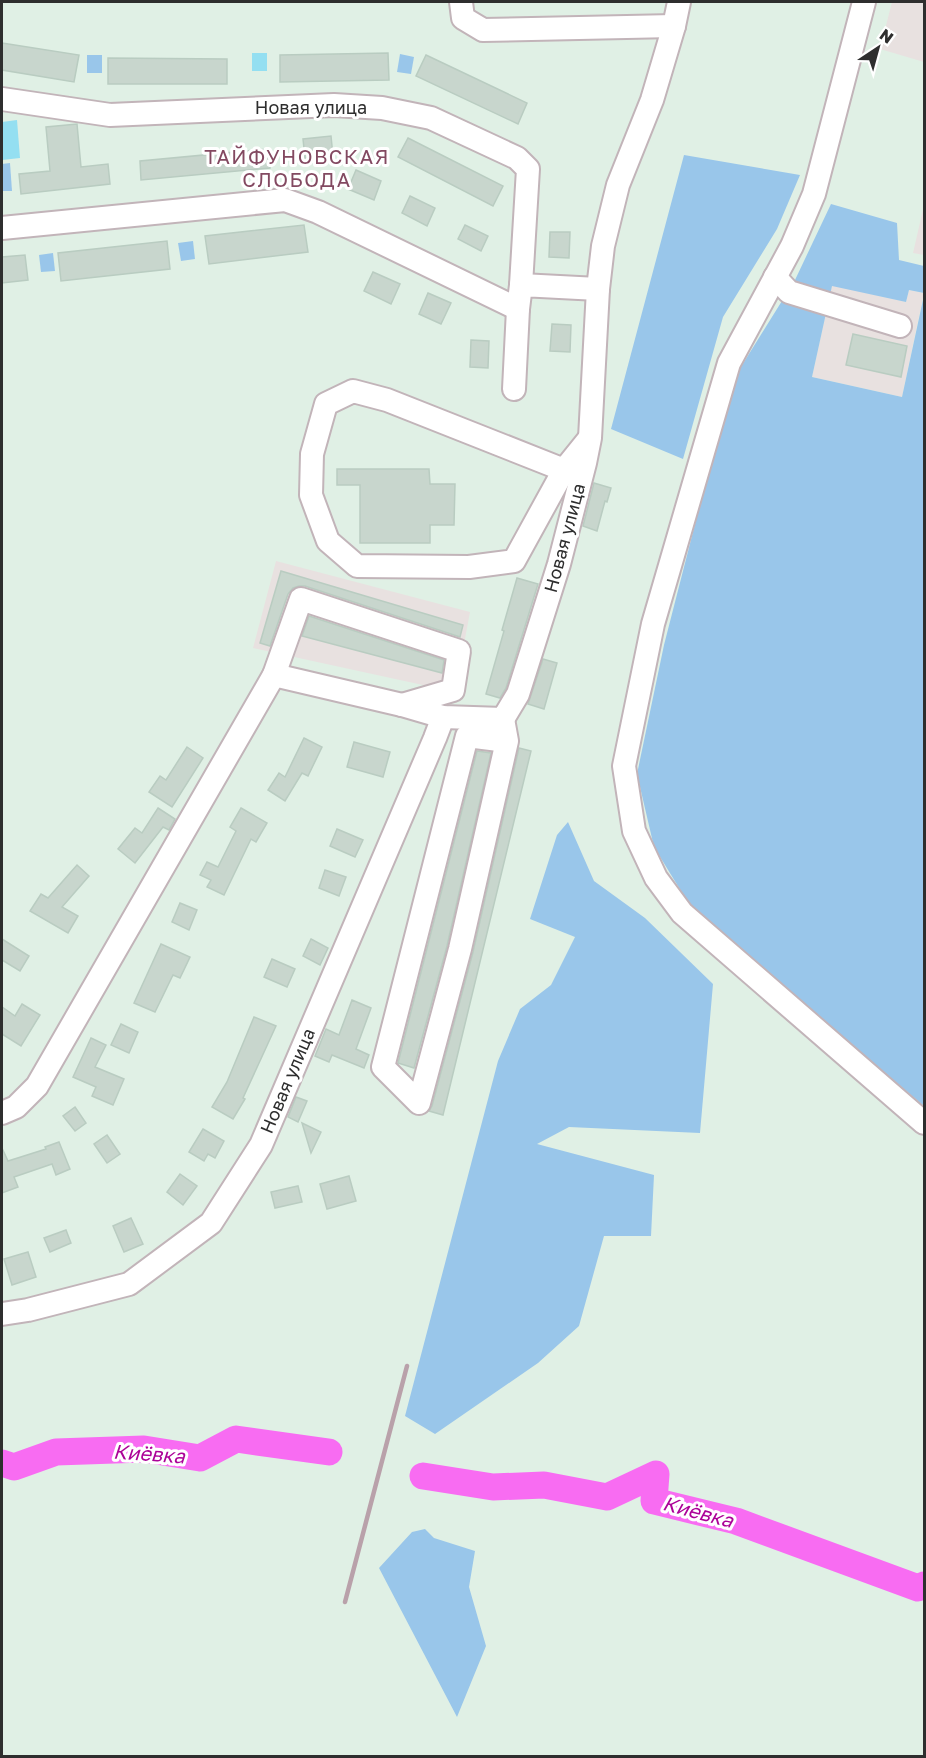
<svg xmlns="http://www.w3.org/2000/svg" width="926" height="1758" font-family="'Golos Text',sans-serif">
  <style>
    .industrial { fill: #e8e1e0 }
    .green { fill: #99c6ea }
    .pitch { fill: #94dff1 }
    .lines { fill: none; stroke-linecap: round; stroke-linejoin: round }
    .river { stroke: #f86cf2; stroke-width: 27 }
    .building { fill: #c8d6cd; stroke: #b9ccc1; stroke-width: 1.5 }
    .minor-casing { stroke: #c2b4b9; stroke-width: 26 }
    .minor { stroke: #fff; stroke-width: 22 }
    .rail { stroke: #b9a1aa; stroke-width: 4.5 }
    .labels { text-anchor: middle; stroke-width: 6; stroke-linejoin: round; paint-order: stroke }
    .street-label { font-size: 18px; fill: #2e2e2e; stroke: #fff }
    .neighbourhood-label { font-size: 20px; letter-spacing: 1.5px; fill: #834961; stroke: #fff }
    .water-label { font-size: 20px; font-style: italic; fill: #ac0398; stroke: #fff }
  </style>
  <rect width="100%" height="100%" fill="#e0f0e5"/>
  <g class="industrial">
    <path d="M892 2H924V62L880 49Z"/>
    <path d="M924 205V255L913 253Z"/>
    <path d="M832 285 906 302 909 290 924 293 902 397 812 377Z"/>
    <path d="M276 561 470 612 455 692 253 648Z"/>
  </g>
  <g class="green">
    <path d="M400 54 414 57 411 74 397 72Z"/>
    <rect x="87" y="55" width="15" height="18"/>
    <path d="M684 155 800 175 777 229 723 317 683 459 611 429Z"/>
    <path d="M10 163 12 191H2V164Z"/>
    <path d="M831 204 897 223 899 260 924 266V293L909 290 906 302 832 286 812 377 902 397 924 295V1106L692 909 654 847 637 774 664 645 713 454 739 370 795 280Z"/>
    <path d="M193 241 195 259 181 261 178 243Z"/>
    <path d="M53 253 55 271 41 272 39 255Z"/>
    <path d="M568 822 594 881 645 918 713 984 700 1133 569 1127 537 1144 654 1175 651 1236H604L579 1326 538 1363 435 1434 405 1416 498 1061 520 1009 551 985 575 937 530 919 557 835Z"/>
    <path d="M425 1529 434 1538 475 1551 469 1587 486 1646 457 1717 379 1568 412 1532Z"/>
  </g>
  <g class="pitch">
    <rect x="252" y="53" width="15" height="18"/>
    <path d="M17 120 20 158 2 160V122Z"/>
  </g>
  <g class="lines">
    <g class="river">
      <path d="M2 1463 14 1467 56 1452 144 1449 200 1458 236 1439 329 1452"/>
      <path d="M423 1476 493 1487 544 1485 607 1497 656 1474 654 1501 736 1521 918 1588 924 1585"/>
    </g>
  </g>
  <g class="building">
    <path d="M2 43 79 55 74 82 2 70Z"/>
    <path d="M388 53 389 80 280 82V55Z"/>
    <path d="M426 55 527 103 518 124 416 76Z"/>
    <path d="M108 58 227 59V84H108Z"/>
    <path d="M77 124 81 167 108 164 110 184 21 194 19 174 50 171 46 127Z"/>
    <path d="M331 136 333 156 305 158 303 139Z"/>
    <path d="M408 138 503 186 493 206 398 157Z"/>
    <path d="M268 149 270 168 141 180 140 161Z"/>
    <path d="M356 170 381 181 374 200 348 189Z"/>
    <path d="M410 196 435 208 427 226 402 213Z"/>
    <path d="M304 225 308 252 209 264 205 236Z"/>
    <path d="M465 225 488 236 481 251 458 239Z"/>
    <path d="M550 232H570L569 258 549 257Z"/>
    <path d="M167 241 170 269 61 281 58 253Z"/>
    <path d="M25 255 28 280 2 283V257Z"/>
    <path d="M373 272 400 284 391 304 364 291Z"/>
    <path d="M428 293 451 303 441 324 419 314Z"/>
    <path d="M552 324 571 325 570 352 550 351Z"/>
    <path d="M853 334 907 346 901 377 846 365Z"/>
    <path d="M471 340 489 341 488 368 470 367Z"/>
    <path d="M337 469H429L430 484H455L454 525H430V543H360V485H337Z"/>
    <path d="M594 483 611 488 607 502 605 501 597 531 583 526Z"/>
    <path d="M281 571 463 625 460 637 305 586H299L293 588 288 594 270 646 260 643Z"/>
    <path d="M517 578 538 584 506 688 500 698 486 694 504 631 502 630Z"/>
    <path d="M309 616 444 660 442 673 302 636Z"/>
    <path d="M543 659 557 663 544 709 528 704Z"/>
    <path d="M304 738 322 747 308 776 302 773 285 801 268 790 279 773 285 777Z"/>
    <path d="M354 742 390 752 383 777 347 767Z"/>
    <path d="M187 747 203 758 172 807 149 792 160 776 166 780Z"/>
    <path d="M519 748 531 751 443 1115 429 1111 432 1106 473 952Z"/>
    <path d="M477 751 491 753 447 946 414 1068 398 1063Z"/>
    <path d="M158 808 175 819 169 830 163 827 135 863 118 849 135 828 142 833Z"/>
    <path d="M241 808 267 823 256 842 251 839 224 895 207 887 211 880 200 875 207 862 218 867 236 831 230 827Z"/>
    <path d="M337 829 363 840 355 857 330 846Z"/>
    <path d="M77 865 89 876 62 907 78 916 68 933 30 911 41 894 48 898Z"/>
    <path d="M325 870 346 877 339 896 319 888Z"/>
    <path d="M180 903 197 910 189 930 172 922Z"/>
    <path d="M2 939 29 956 20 971 2 960Z"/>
    <path d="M311 939 328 948 320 965 303 956Z"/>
    <path d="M161 944 190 957 180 978 173 975 155 1012 134 1003Z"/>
    <path d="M272 959 295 969 287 987 264 977Z"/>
    <path d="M352 1000 371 1008 356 1049 369 1055 364 1068 332 1055 329 1062 315 1056 326 1029 339 1035Z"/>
    <path d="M22 1004 40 1015 21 1046 2 1034V1007L15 1016Z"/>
    <path d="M254 1017 276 1026 243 1098 245 1099 233 1119 212 1107 227 1082Z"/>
    <path d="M121 1024 138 1032 129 1053 111 1045Z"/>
    <path d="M91 1038 106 1045 95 1067 124 1079 113 1105 92 1096 96 1087 73 1077Z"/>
    <path d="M296 1097 307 1101 298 1122 288 1117Z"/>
    <path d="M75 1107 86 1123 75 1131 63 1116Z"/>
    <path d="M302 1123 321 1132 311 1153Z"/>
    <path d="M203 1129 224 1141 215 1158 208 1154 204 1161 189 1152Z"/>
    <path d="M107 1135 120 1154 107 1163 94 1144Z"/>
    <path d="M59 1142 70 1169 56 1175 52 1164 14 1177 18 1187 2 1193V1148L8 1161 46 1149 45 1147Z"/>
    <path d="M180 1174 197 1186 183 1205 167 1192Z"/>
    <path d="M349 1176 356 1201 327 1209 320 1184Z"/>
    <path d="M298 1186 302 1202 275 1208 271 1192Z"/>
    <path d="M131 1218 143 1244 124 1252 113 1226Z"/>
    <path d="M66 1230 71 1243 50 1252 44 1238Z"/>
    <path d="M28 1252 36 1277 12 1285 4 1259Z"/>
  </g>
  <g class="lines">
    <g class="minor-casing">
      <g id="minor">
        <path d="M461 2 463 18 483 30 674 26"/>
        <path d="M864 2 814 194 792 246 729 363 653 624 624 766 634 831 656 878 682 913 924 1123"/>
        <path d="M2 99 110 115 334 105 382 108 431 118 517 158 528 169 521 285"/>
        <path d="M2 228 285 200 318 212 518 309"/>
        <path d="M775 277 789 292 900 326"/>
        <path d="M514 389 518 309 521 285 598 289"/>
        <path d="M564 470 387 400 353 391 326 404 312 454 311 495 328 541 357 566 469 567 514 561 564 470 589 439"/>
        <path d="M274 675 301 599 459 651 453 690 402 705"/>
        <path d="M503 719 507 741 460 949 419 1103 383 1067 467 736 507 741"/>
        <path d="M2 1113 16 1107 37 1086 274 675 402 705 443 717 503 719 518 694 559 564 585 463 590 438 598 289 603 246 618 185 652 100 674 26 679 2"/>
        <path d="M2 1314 28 1310 129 1284 211 1223 261 1145 435 738 443 717"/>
      </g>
    </g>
    <use href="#minor" class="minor"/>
    <path class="rail" d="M345 1602 407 1366"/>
  </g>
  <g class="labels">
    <g class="street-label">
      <text x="311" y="114">Новая улица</text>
      <text transform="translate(565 538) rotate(-75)" y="6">Новая улица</text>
      <text transform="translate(288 1081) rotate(-67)" y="6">Новая улица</text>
    </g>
    <g class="neighbourhood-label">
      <text x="297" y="164">ТАЙФУНОВСКАЯ<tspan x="297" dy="23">СЛОБОДА</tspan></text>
    </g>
    <g class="water-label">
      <text transform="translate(149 1454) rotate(4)" y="7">Киёвка</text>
      <text transform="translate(698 1512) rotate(15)" y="7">Киёвка</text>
    </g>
  </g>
  <rect width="926" height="1758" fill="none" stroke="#2e2e2e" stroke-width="6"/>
  <g transform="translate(878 48) rotate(36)" stroke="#ffffff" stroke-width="4.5" paint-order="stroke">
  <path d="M0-4.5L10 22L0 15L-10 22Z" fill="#2e2e2e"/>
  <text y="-9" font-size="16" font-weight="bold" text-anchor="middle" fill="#2e2e2e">N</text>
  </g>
</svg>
